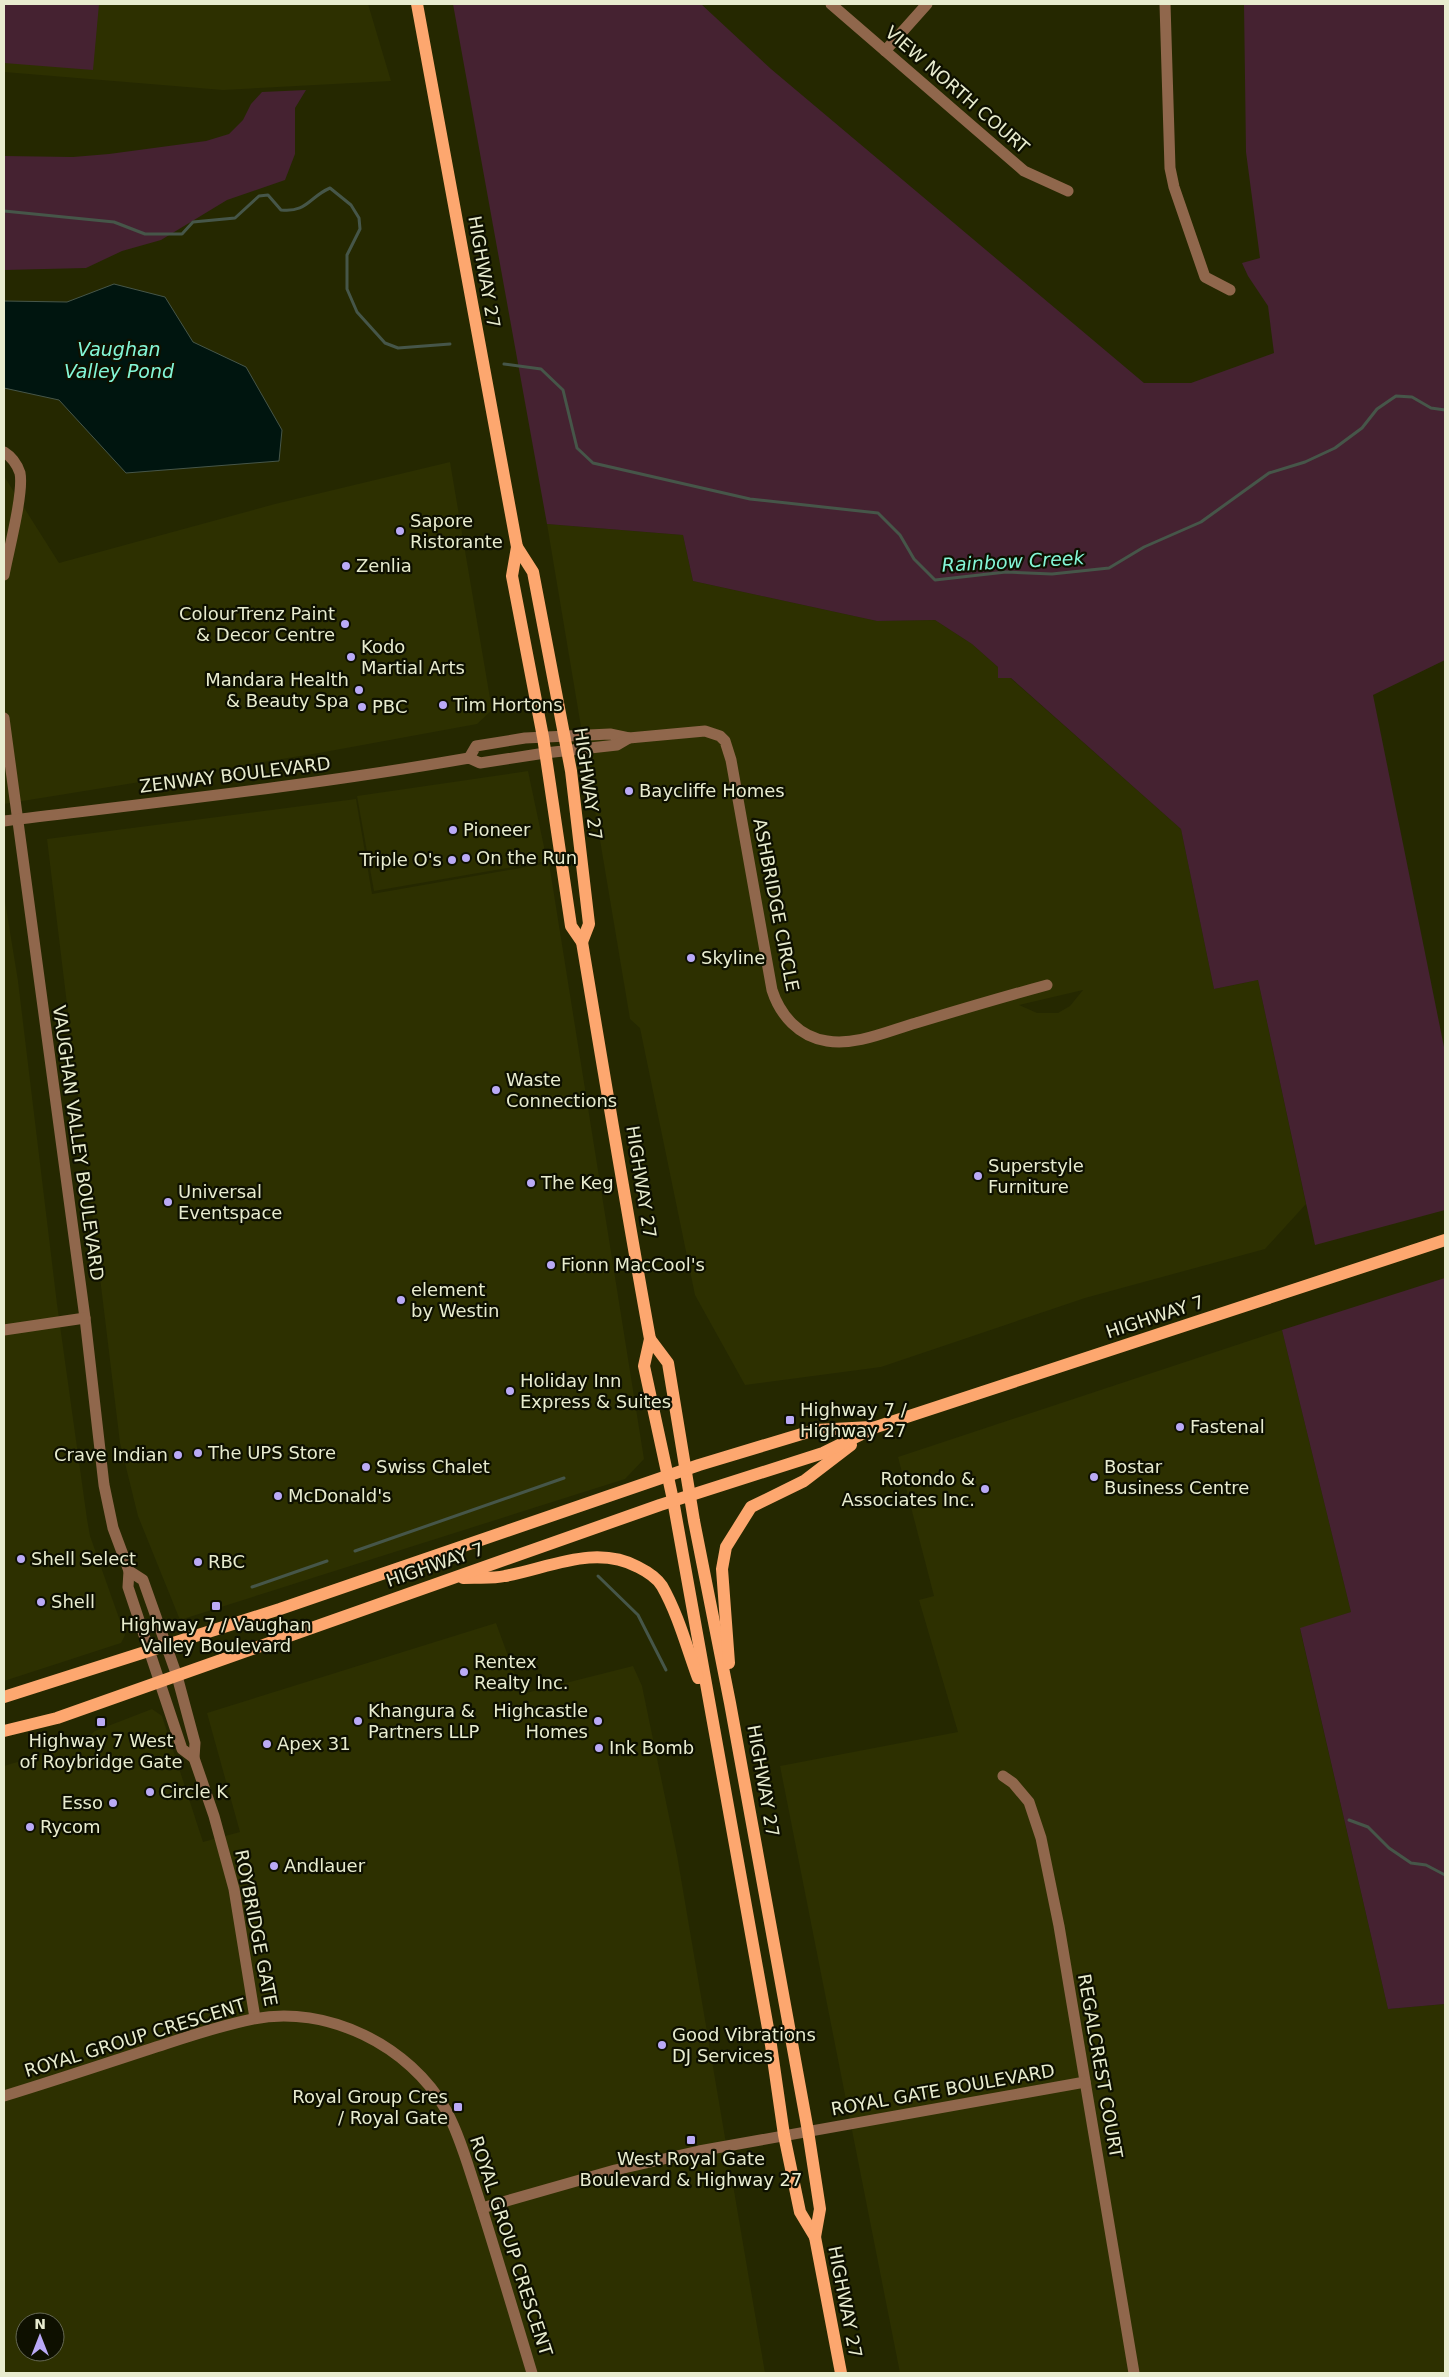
<svg xmlns="http://www.w3.org/2000/svg" width="1449" height="2377" font-family="'DejaVu Sans',sans-serif">
  <style>
    .built { fill: #2d3000; fill-rule: evenodd }
    .green { fill: #452231 }
    .water { fill: #00150f; stroke: #465649 }
    .lines { fill: none; stroke-linecap: round; stroke-linejoin: round }
    .stream { stroke: #465649; stroke-width: 3 }
    .minor { stroke: #90674c; stroke-width: 11 }
    .major { stroke: #fda76f; stroke-width: 12 }
    .poi-dot { fill: #baaaf6; stroke: #0e1000; stroke-width: 2 }
    .labels { text-anchor: middle; stroke-width: 4.5; stroke-linejoin: round; paint-order: stroke }
    .street-label { font-size: 18px; fill: #e8eccf; stroke: #0e1000 }
    .poi-label { font-size: 18px; fill: #e8eccf; stroke: #0e1000; text-anchor: start }
    .water-label { font-size: 19px; font-style: italic; fill: #84f7d7; stroke: #0e1000 }
  </style>
  <rect width="100%" height="100%" fill="#252800"/>
  <g class="built">
    <path d="M4 4H368L391 81 223 90 4 72Z"/>
    <path d="M450 462 492 710 477 724 319 753 4 804V470V476L59 563 275 504Z"/>
    <path d="M547 524 683 535 693 581 877 621 935 620 972 644 1181 829 1214 989 1258 980 1306 1204 1265 1249 1085 1298 881 1367 745 1385 695 1295 640 1028 630 1019ZM1083 990 1070 1006 1058 1013H1037L1019 1005Z"/>
    <path d="M528 771 547 861 374 891 357 796Z"/>
    <path d="M356 799 372 894 549 863 644 1459 625 1479 180 1620 138 1516 120 1443 47 839Z"/>
    <path d="M4 895 18 981 57 1304 87 1519 90 1536 125 1635 121 1643 4 1681Z"/>
    <path d="M1282 1330 1351 1612 1300 1629 1388 2009 1445 2004V2373H900L780 1766 958 1732 919 1600 934 1596 898 1457Z"/>
    <path d="M496 1623 522 1694 633 1666 642 1686 677 1855 765 2373H4V1766L70 1746 86 1739 95 1731 152 1709 162 1716 203 1842 240 1832 207 1713ZM25 2322H55V2352H25Z"/>
  </g>
  <g class="green">
    <path d="M4 4H99L93 70 4 63Z"/>
    <path d="M453 4H701L771 69 1144 383H1191L1274 353 1268 306 1248 276 1242 263 1260 258 1246 152 1244 4H1445V660L1373 695 1445 1052V1210L1315 1245 1258 980 1214 989 1181 829 1011 678H998V667L972 644 935 620 877 621 693 581 683 535 547 524Z"/>
    <path d="M306 90 295 108V154L285 180 227 200 161 240 122 251 86 268 4 270V156L73 157 109 154 206 141 229 134 243 120 251 104 262 92Z"/>
    <path d="M1445 1278V2004L1388 2009 1300 1628 1351 1612 1282 1330Z"/>
  </g>
  <path class="water" d="M114 284 165 297 193 342 246 367 282 430 279 461 126 473 59 400 4 388V301L67 302Z"/>
  <g class="lines">
    <g class="stream">
      <path d="M4 211 114 222 145 234H182L193 222 235 218 259 196 268 195 281 210C307 213 309 197 330 188L351 205 359 218 360 229 347 255V289L357 312 385 343 398 348 450 344"/>
      <path d="M504 364 541 369 563 390 577 448 593 463 750 499 878 513 900 535 914 559 935 580 1006 572 1052 574 1109 568 1144 547 1201 522 1269 473 1305 462 1335 448 1362 428 1377 409 1396 396 1412 397 1431 408 1445 410"/>
      <path d="M355 1551 564 1478"/>
      <path d="M598 1576 638 1615 666 1670"/>
      <path d="M252 1587 327 1561"/>
      <path d="M1349 1820 1368 1827 1389 1848 1411 1863 1426 1865 1445 1875"/>
    </g>
    <g class="minor">
      <path d="M831 4 1024 171 1068 191"/>
      <path d="M1165 4 1170 168 1174 187 1205 277 1230 290"/>
      <path d="M885 51 927 4"/>
      <path d="M4 452C12 457 17 464 20 473 24 493 8 553 4 575"/>
      <path d="M4 718 85 1318 104 1485 113 1528 129 1571 128 1587 182 1749 194 1758"/>
      <path d="M469 758 476 746 525 738 610 734 629 738 705 731 720 736 725 741 731 760 772 990C780 1015 799 1037 827 1041 856 1046 888 1031 916 1023 959 1010 1003 997 1047 985"/>
      <path d="M4 821C159 802 315 785 469 758L480 763 545 753 617 745 629 738"/>
      <path d="M4 1330 85 1318"/>
      <path d="M129 1571 143 1580 177 1676 195 1743 194 1758 214 1816 234 1889 255 2018"/>
      <path d="M1003 1776 1013 1783 1029 1802 1041 1838 1059 1926 1134 2373"/>
      <path d="M4 2096C53 2081 101 2065 150 2049 184 2038 218 2026 253 2019 327 2004 410 2046 446 2110 460 2136 468 2166 477 2193 496 2253 514 2313 532 2373"/>
      <path d="M482 2208 615 2170 699 2151 1085 2082"/>
    </g>
    <g class="major">
      <path d="M417 4 517 547 512 576 543 737 571 926 582 942C604 1074 626 1207 650 1339L644 1366 673 1500 771 2045 784 2135 800 2212 815 2237 841 2373"/>
      <path d="M517 547 533 572 571 771 589 924 582 942"/>
      <path d="M650 1339 668 1363 694 1521 730 1703 808 2131 820 2209 815 2237"/>
      <path d="M463 1578C476 1577 491 1579 505 1576 549 1568 595 1544 638 1567 646 1571 657 1578 662 1586 678 1614 687 1648 698 1678"/>
      <path d="M729 1663 722 1569 726 1547 751 1507 804 1481 851 1445"/>
      <path d="M4 1697 280 1609 699 1465 815 1430 871 1427"/>
      <path d="M4 1731 57 1718 660 1505 823 1453 876 1427 1445 1240"/>
    </g>
  </g>
  <g class="poi-dot">
    <circle cx="400" cy="531" r="5"/>
    <circle cx="346" cy="566" r="5"/>
    <circle cx="345" cy="624" r="5"/>
    <circle cx="351" cy="657" r="5"/>
    <circle cx="359" cy="690" r="5"/>
    <circle cx="443" cy="705" r="5"/>
    <circle cx="362" cy="707" r="5"/>
    <circle cx="629" cy="791" r="5"/>
    <circle cx="453" cy="830" r="5"/>
    <circle cx="466" cy="858" r="5"/>
    <circle cx="452" cy="860" r="5"/>
    <circle cx="691" cy="958" r="5"/>
    <circle cx="496" cy="1090" r="5"/>
    <circle cx="978" cy="1176" r="5"/>
    <circle cx="531" cy="1183" r="5"/>
    <circle cx="168" cy="1202" r="5"/>
    <circle cx="551" cy="1265" r="5"/>
    <circle cx="401" cy="1300" r="5"/>
    <circle cx="510" cy="1391" r="5"/>
    <rect x="785" y="1415" width="10" height="10" rx="2.5"/>
    <circle cx="1180" cy="1427" r="5"/>
    <circle cx="198" cy="1453" r="5"/>
    <circle cx="178" cy="1455" r="5"/>
    <circle cx="366" cy="1467" r="5"/>
    <circle cx="1094" cy="1477" r="5"/>
    <circle cx="985" cy="1489" r="5"/>
    <circle cx="278" cy="1496" r="5"/>
    <circle cx="21" cy="1559" r="5"/>
    <circle cx="198" cy="1562" r="5"/>
    <circle cx="41" cy="1602" r="5"/>
    <rect x="211" y="1601" width="10" height="10" rx="2.5"/>
    <circle cx="464" cy="1672" r="5"/>
    <circle cx="358" cy="1721" r="5"/>
    <circle cx="598" cy="1721" r="5"/>
    <rect x="96" y="1717" width="10" height="10" rx="2.5"/>
    <circle cx="267" cy="1744" r="5"/>
    <circle cx="599" cy="1748" r="5"/>
    <circle cx="150" cy="1792" r="5"/>
    <circle cx="113" cy="1803" r="5"/>
    <circle cx="30" cy="1827" r="5"/>
    <circle cx="274" cy="1866" r="5"/>
    <circle cx="662" cy="2045" r="5"/>
    <rect x="453" y="2102" width="10" height="10" rx="2.5"/>
    <rect x="686" y="2135" width="10" height="10" rx="2.5"/>
  </g>
  <g class="labels">
    <g class="street-label">
      <text transform="translate(957 90) rotate(41)" y="6">VIEW NORTH COURT</text>
      <text transform="translate(484 272) rotate(80)" y="6">HIGHWAY 27</text>
      <text transform="translate(235 775) rotate(-7)" y="6">ZENWAY BOULEVARD</text>
      <text transform="translate(588 784) rotate(82)" y="6">HIGHWAY 27</text>
      <text transform="translate(776 905) rotate(79)" y="6">ASHBRIDGE CIRCLE</text>
      <text transform="translate(78 1143) rotate(82)" y="6">VAUGHAN VALLEY BOULEVARD</text>
      <text transform="translate(641 1182) rotate(81)" y="6">HIGHWAY 27</text>
      <text transform="translate(1155 1317) rotate(-18)" y="6">HIGHWAY 7</text>
      <text transform="translate(435 1565) rotate(-19)" y="6">HIGHWAY 7</text>
      <text transform="translate(763 1781) rotate(80)" y="6">HIGHWAY 27</text>
      <text transform="translate(256 1928) rotate(79)" y="6">ROYBRIDGE GATE</text>
      <text transform="translate(135 2038) rotate(-17)" y="6">ROYAL GROUP CRESCENT</text>
      <text transform="translate(1100 2066) rotate(80)" y="6">REGALCREST COURT</text>
      <text transform="translate(943 2090) rotate(-10)" y="6">ROYAL GATE BOULEVARD</text>
      <text transform="translate(511 2246) rotate(72)" y="6">ROYAL GROUP CRESCENT</text>
      <text transform="translate(845 2302) rotate(79)" y="6">HIGHWAY 27</text>
    </g>
    <g class="poi-label">
      <text x="410" y="527">Sapore<tspan x="410" dy="21">Ristorante</tspan></text>
      <text x="356" y="572">Zenlia</text>
      <text x="335" y="620" text-anchor="end">ColourTrenz Paint<tspan x="335" dy="21">&amp; Decor Centre</tspan></text>
      <text x="361" y="653">Kodo<tspan x="361" dy="21">Martial Arts</tspan></text>
      <text x="349" y="686" text-anchor="end">Mandara Health<tspan x="349" dy="21">&amp; Beauty Spa</tspan></text>
      <text x="453" y="711">Tim Hortons</text>
      <text x="372" y="713">PBC</text>
      <text x="639" y="797">Baycliffe Homes</text>
      <text x="463" y="836">Pioneer</text>
      <text x="476" y="864">On the Run</text>
      <text x="442" y="866" text-anchor="end">Triple O's</text>
      <text x="701" y="964">Skyline</text>
      <text x="506" y="1086">Waste<tspan x="506" dy="21">Connections</tspan></text>
      <text x="988" y="1172">Superstyle<tspan x="988" dy="21">Furniture</tspan></text>
      <text x="541" y="1189">The Keg</text>
      <text x="178" y="1198">Universal<tspan x="178" dy="21">Eventspace</tspan></text>
      <text x="561" y="1271">Fionn MacCool's</text>
      <text x="411" y="1296">element<tspan x="411" dy="21">by Westin</tspan></text>
      <text x="520" y="1387">Holiday Inn<tspan x="520" dy="21">Express &amp; Suites</tspan></text>
      <text x="800" y="1416">Highway 7 /<tspan x="800" dy="21">Highway 27</tspan></text>
      <text x="1190" y="1433">Fastenal</text>
      <text x="208" y="1459">The UPS Store</text>
      <text x="168" y="1461" text-anchor="end">Crave Indian</text>
      <text x="376" y="1473">Swiss Chalet</text>
      <text x="1104" y="1473">Bostar<tspan x="1104" dy="21">Business Centre</tspan></text>
      <text x="975" y="1485" text-anchor="end">Rotondo &amp;<tspan x="975" dy="21">Associates Inc.</tspan></text>
      <text x="288" y="1502">McDonald's</text>
      <text x="31" y="1565">Shell Select</text>
      <text x="208" y="1568">RBC</text>
      <text x="51" y="1608">Shell</text>
      <text x="216" y="1631" text-anchor="middle">Highway 7 / Vaughan<tspan x="216" dy="21">Valley Boulevard</tspan></text>
      <text x="474" y="1668">Rentex<tspan x="474" dy="21">Realty Inc.</tspan></text>
      <text x="368" y="1717">Khangura &amp;<tspan x="368" dy="21">Partners LLP</tspan></text>
      <text x="588" y="1717" text-anchor="end">Highcastle<tspan x="588" dy="21">Homes</tspan></text>
      <text x="101" y="1747" text-anchor="middle">Highway 7 West<tspan x="101" dy="21">of Roybridge Gate</tspan></text>
      <text x="277" y="1750">Apex 31</text>
      <text x="609" y="1754">Ink Bomb</text>
      <text x="160" y="1798">Circle K</text>
      <text x="103" y="1809" text-anchor="end">Esso</text>
      <text x="40" y="1833">Rycom</text>
      <text x="284" y="1872">Andlauer</text>
      <text x="672" y="2041">Good Vibrations<tspan x="672" dy="21">DJ Services</tspan></text>
      <text x="448" y="2103" text-anchor="end">Royal Group Cres<tspan x="448" dy="21">/ Royal Gate</tspan></text>
      <text x="691" y="2165" text-anchor="middle">West Royal Gate<tspan x="691" dy="21">Boulevard &amp; Highway 27</tspan></text>
    </g>
    <g class="water-label">
      <text x="119" y="356">Vaughan<tspan x="119" dy="22">Valley Pond</tspan></text>
      <text transform="translate(1013 561) rotate(-3)" y="7">Rainbow Creek</text>
    </g>
  </g>
  <rect width="1449" height="2377" fill="none" stroke="#e8eccf" stroke-width="10"/>
  <g transform="translate(40 2337)"><circle r="24" fill="#0e1000" stroke="#656853"/>
  <path d="M0-4L9 19L0 12L-9 19Z" fill="#baaaf6"/>
  <text y="-8" font-size="14" font-weight="bold" text-anchor="middle" fill="#e8eccf">N</text>
  </g>
</svg>
